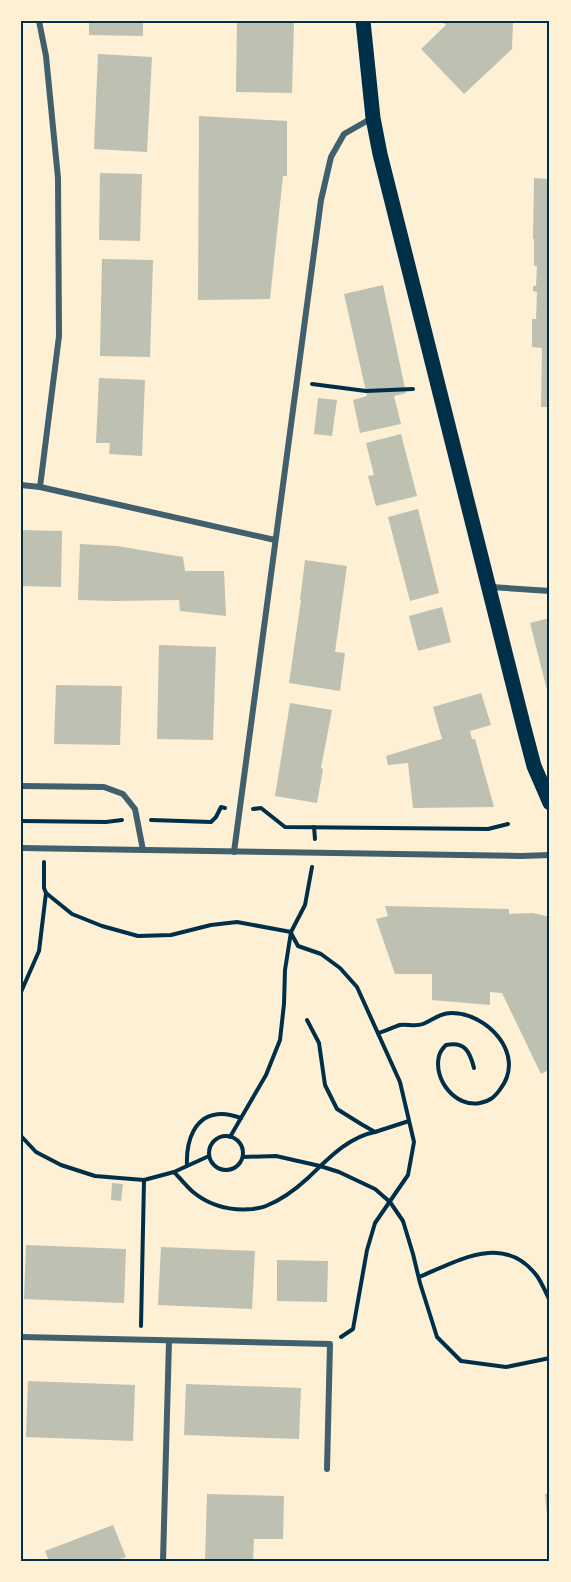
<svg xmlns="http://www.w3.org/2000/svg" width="571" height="1582" font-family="'PT Sans',sans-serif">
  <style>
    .building { fill: #bec0b2 }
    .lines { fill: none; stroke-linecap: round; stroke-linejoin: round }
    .path { stroke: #003049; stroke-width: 4 }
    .minor { stroke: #3f606c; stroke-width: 6 }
    .primary { stroke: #003049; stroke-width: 15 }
    .neatline { fill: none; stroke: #003049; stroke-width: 2 }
  </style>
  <rect width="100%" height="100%" fill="#fdf0d5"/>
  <g class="building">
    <path d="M89 21H143V36L89 35Z"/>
    <path d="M237 21H294L292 93 236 92Z"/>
    <path d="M442 21H513L512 49 464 94 421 49 446 25Z"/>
    <path d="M98 54 152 57 147 152 94 149Z"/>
    <path d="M199 116 287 121V176H283L270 299 198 300Z"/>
    <path d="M100 173 142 174 140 241 99 240Z"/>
    <path d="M534 178 550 179V407H541L542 348 532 347V319H536L537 292 533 291V286H536L537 266H534V239H533Z"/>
    <path d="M102 259 153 260 150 357 100 356Z"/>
    <path d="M383 285 406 393 394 396 401 424 360 433 353 400 367 396 344 294Z"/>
    <path d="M99 378 145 380 142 456 109 454 110 443H96Z"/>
    <path d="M318 398 337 400 332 436 314 434Z"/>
    <path d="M401 434 417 496 376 506 368 476 374 475 366 443Z"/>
    <path d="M418 509 439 593 410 601 388 517Z"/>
    <path d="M21 530 62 531 61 587 21 586Z"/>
    <path d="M80 544 117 546 183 557 185 571H224L226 616 180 611 179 600 115 601 78 600Z"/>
    <path d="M305 560 347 566 335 652 345 653 340 691 289 683 301 600H300Z"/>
    <path d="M442 607 451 642 418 651 409 616Z"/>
    <path d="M550 618V698H549L530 623Z"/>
    <path d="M159 645 216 647 213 740 157 739Z"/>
    <path d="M56 685 122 686 120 745 54 744Z"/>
    <path d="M481 693 491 725 470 731 472 739H475L494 807 413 808 408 763 388 765 386 756 442 739 433 707Z"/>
    <path d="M290 703 332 710 321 768 323 769 317 803 275 796Z"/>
    <path d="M385 906 509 909V914L533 913 550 917V1069L541 1074 502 993 490 992V1005L432 1000V974H395L376 919 388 916Z"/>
    <path d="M112 1183 123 1184 121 1201 111 1200Z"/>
    <path d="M26 1245 126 1249 124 1303 24 1299Z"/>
    <path d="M161 1247 255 1251 252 1309 158 1305Z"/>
    <path d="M277 1260 328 1261 327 1302 277 1301Z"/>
    <path d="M28 1381 135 1385 133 1441 26 1437Z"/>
    <path d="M186 1384 301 1388 299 1439 184 1435Z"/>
    <path d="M550 1493V1527H548L545 1494Z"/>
    <path d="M207 1494 284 1496 283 1539H254L253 1561H205Z"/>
    <path d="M113 1525 126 1557 120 1559 121 1561H49L45 1551Z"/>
  </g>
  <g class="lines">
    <g class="path">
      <path d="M312 384 366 391 413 389"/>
      <path d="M253 809 261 808 285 827 488 829 508 824"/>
      <path d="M151 820 211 822 216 817 221 807 225 808"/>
      <path d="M21 821 106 822 122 820"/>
      <path d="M314 827 315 839"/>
      <path d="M44 862V888L46 893 72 914 102 926 138 936 171 935 211 925 237 922 291 932"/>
      <path d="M291 933 298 946 321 954 340 968 357 987 400 1082 414 1142 408 1175 375 1223 367 1250 353 1329 341 1337"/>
      <path d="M21 992 39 951 46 893"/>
      <path d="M378 1033C386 1031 393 1027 400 1025 408 1024 415 1027 423 1024 433 1020 439 1013 452 1013 487 1013 526 1054 501 1088 495 1097 490 1101 480 1103 456 1108 433 1080 439 1056 440 1052 443 1048 446 1045 465 1041 470 1052 474 1068"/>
      <path d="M375 1132 409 1121"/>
      <circle cx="226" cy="1153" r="17"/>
      <path d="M21 1136 36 1152 61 1165 95 1176 144 1180 174 1172 187 1166C186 1143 193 1114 222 1114 228 1114 235 1116 241 1118L266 1075 280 1040 284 1004 285 970 291 932 305 905 312 867"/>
      <path d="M230 1137 241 1118"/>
      <path d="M243 1157 276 1156 320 1166 339 1172 375 1189 390 1202 403 1221 413 1254 420 1283 437 1337 461 1361 506 1367 550 1358"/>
      <path d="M187 1166 209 1156"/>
      <path d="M174 1172C180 1178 186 1186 193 1192 210 1206 231 1211 253 1209 257 1208 262 1208 266 1206 281 1200 296 1189 308 1178 327 1160 348 1137 375 1132L361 1124 337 1109 325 1085 319 1043 307 1020"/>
      <path d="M419 1277C458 1261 504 1232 537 1276 542 1283 546 1293 550 1301"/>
      <path d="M141 1326 144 1180"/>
    </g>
    <g class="minor">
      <path d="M39 21 46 56 58 178 59 336 40 487"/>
      <path d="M21 485 40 487 275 540"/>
      <path d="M491 587 550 591"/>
      <path d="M21 786 104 787 123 794 135 809 143 850"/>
      <path d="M21 848 521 856 550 855"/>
      <path d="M234 852 321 200 331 157 344 134 372 118"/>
      <path d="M21 1337 330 1344 327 1469"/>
      <path d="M163 1561 169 1341"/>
    </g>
    <path class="primary" d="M363 21 373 118 380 154 524 728 534 766 550 803"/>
  </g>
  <rect width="571" height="1582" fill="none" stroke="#fdf0d5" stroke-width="45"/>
  <rect x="22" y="22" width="526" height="1538" class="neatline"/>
</svg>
